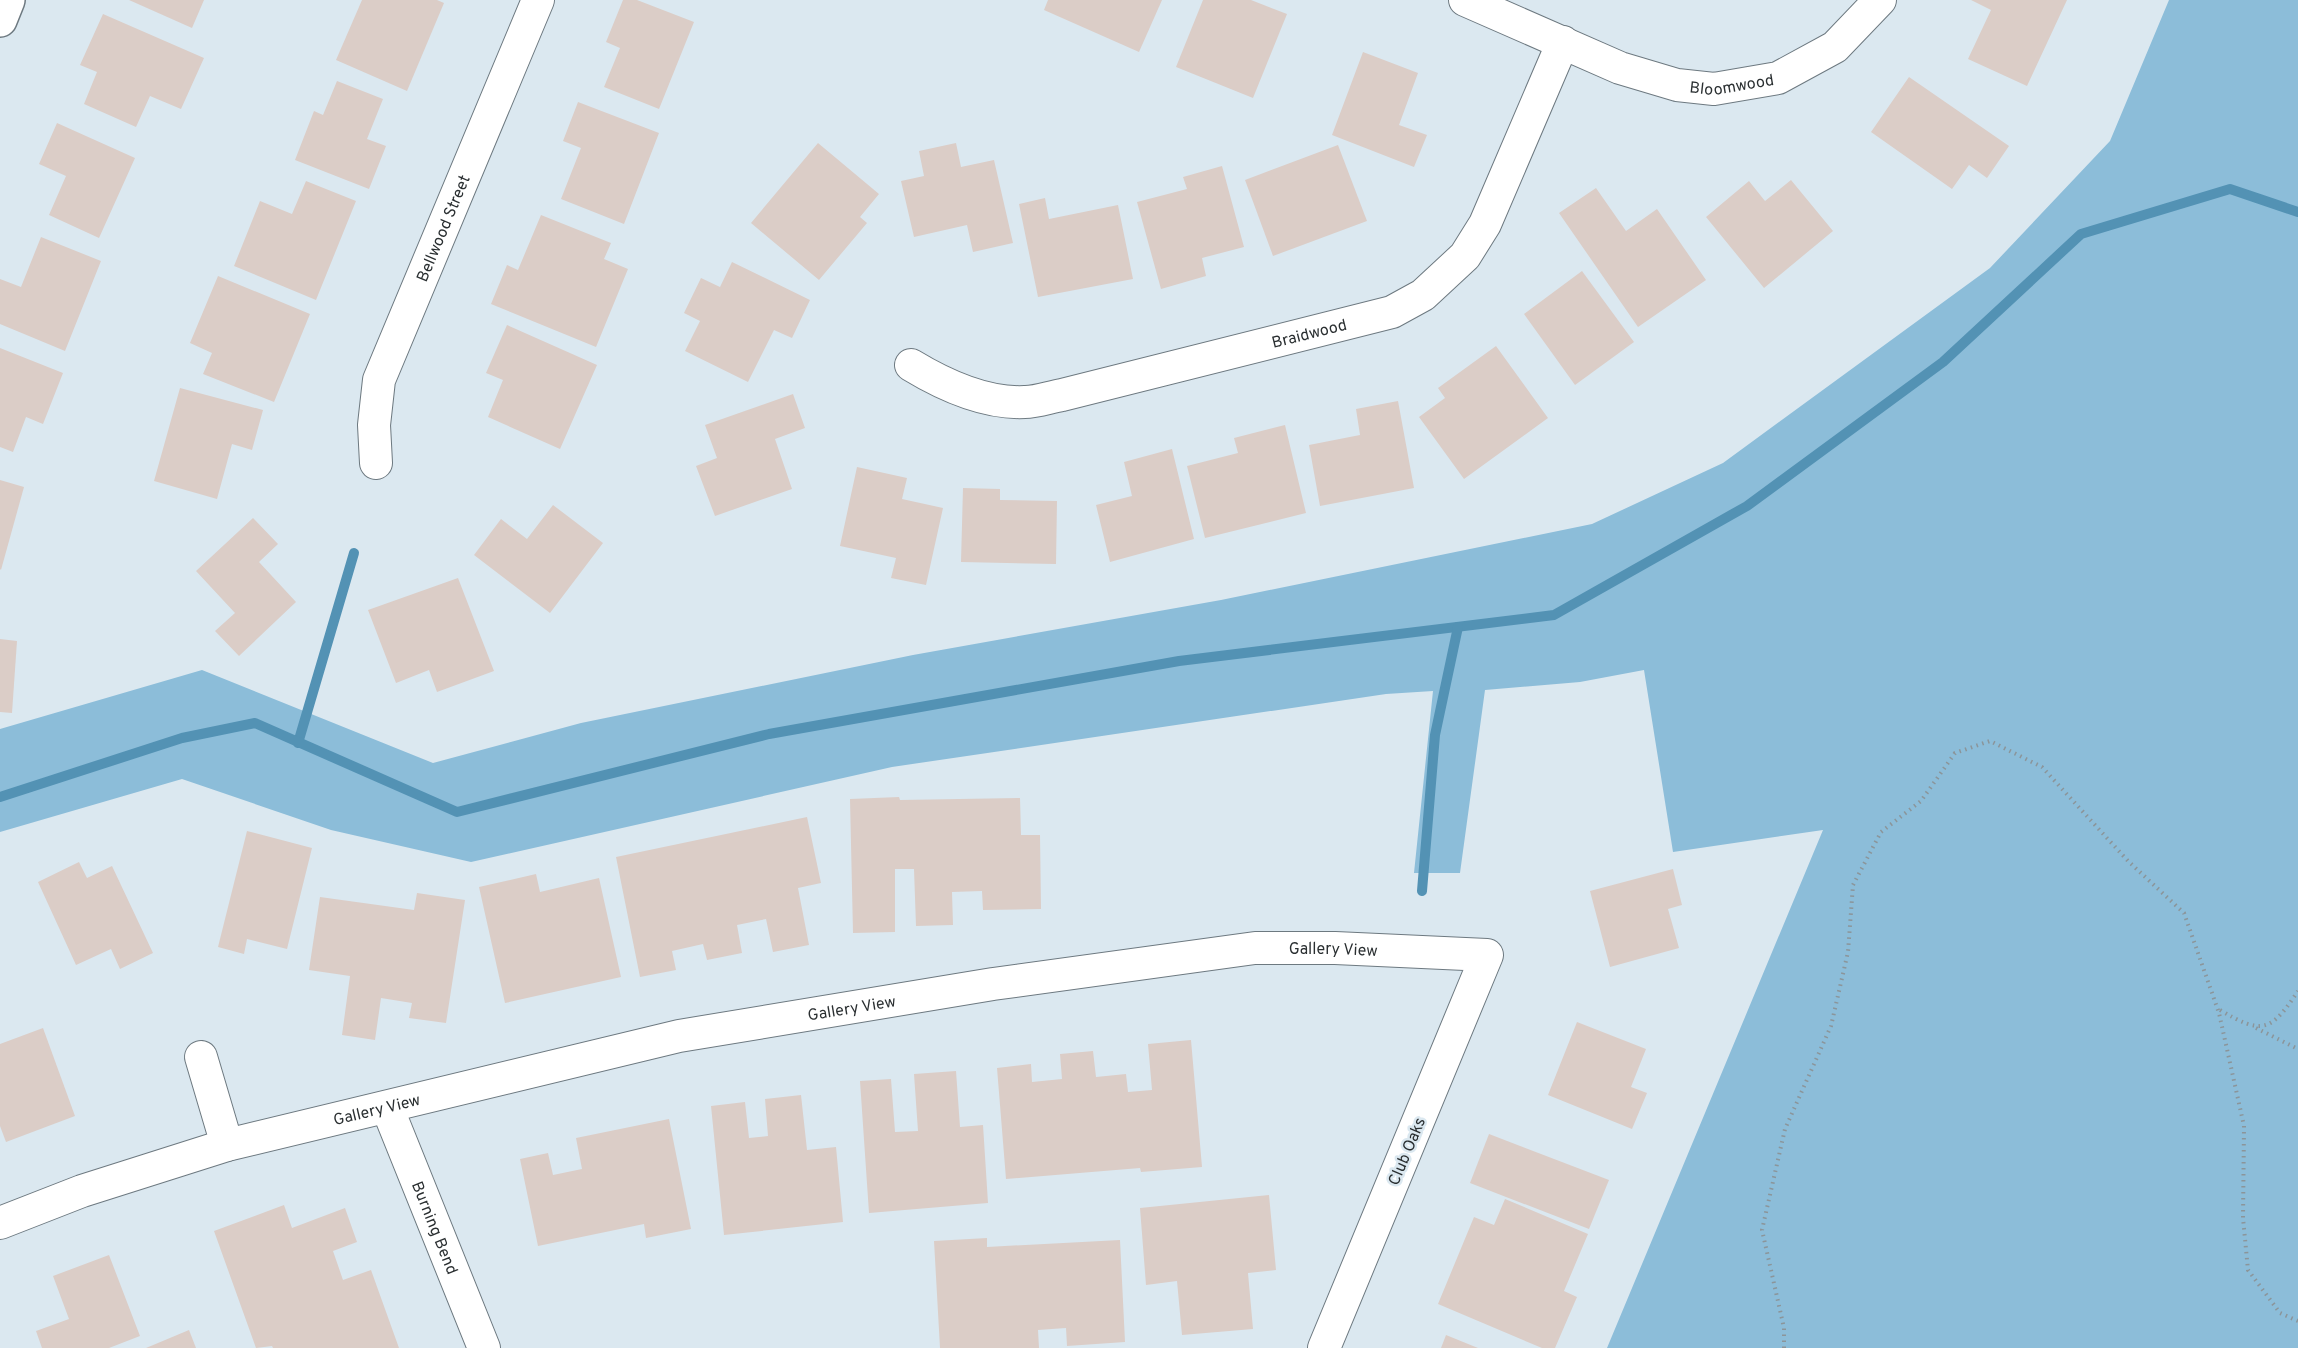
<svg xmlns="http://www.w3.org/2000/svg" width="2298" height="1348" font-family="Overpass,sans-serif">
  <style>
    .green { fill: #8cbdd9 }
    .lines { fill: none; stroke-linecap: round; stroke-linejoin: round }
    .stream { stroke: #5392b4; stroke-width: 10 }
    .building { fill: #dbcdc7 }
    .street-casing { stroke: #6d7980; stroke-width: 34 }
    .secondary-casing { stroke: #6d7980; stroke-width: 36 }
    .path { stroke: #8b959a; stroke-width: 4; stroke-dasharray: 1.5 4.5; stroke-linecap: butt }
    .street { stroke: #fff; stroke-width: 32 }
    .secondary { stroke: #fff; stroke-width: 33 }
    .labels { text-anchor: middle; stroke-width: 5; stroke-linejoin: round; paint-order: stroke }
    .street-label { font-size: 16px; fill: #2a2f31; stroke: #dbe8f0 }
  </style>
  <rect width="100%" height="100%" fill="#dbe8f0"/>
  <path class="green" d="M2169 0H2298V1348H1607L1823 830 1673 852 1644 670 1580 682 1485 690 1460 873H1414L1433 691 1386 694 892 767 471 862 331 830 182 779 0 832V729L202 670 433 763 581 723 913 655 1221 600 1592 524 1723 463 1990 268 2110 141Z"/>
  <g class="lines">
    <g class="stream">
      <path d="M298 743 354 553"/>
      <path d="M0 797 182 738 255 723 457 812 769 734 1179 661 1554 615 1747 506 1943 362 2081 234 2230 189 2298 212"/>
      <path d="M1422 891 1435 735 1458 627"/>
    </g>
  </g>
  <g class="building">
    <path d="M129 0H204L192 28Z"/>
    <path d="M362 0H437L444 3 407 91 336 60Z"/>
    <path d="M623 0H637L694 22 659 109 604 87 620 48 606 42Z"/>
    <path d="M1048 0H1162L1139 52 1044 10Z"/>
    <path d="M1203 0H1251L1287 14 1253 98 1176 67Z"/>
    <path d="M1971 0H2067L2027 86 1968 59 1991 10Z"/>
    <path d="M103 14 204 58 181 109 150 96 136 127 84 104 97 72 80 65Z"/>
    <path d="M1363 52 1418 73 1399 125 1427 135 1414 167 1332 135Z"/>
    <path d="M1909 77 2009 146 1987 178 1969 165 1952 189 1871 132Z"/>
    <path d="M337 81 383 99 367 139 386 146 369 189 295 160 314 111 323 115Z"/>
    <path d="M578 102 659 133 624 224 561 199 581 148 563 141Z"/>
    <path d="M57 123 135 158 99 238 49 215 66 176 39 164Z"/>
    <path d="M818 143 879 194 860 217 867 223 819 280 751 223Z"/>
    <path d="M956 143 961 167 994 160 1013 243 973 252 967 225 914 237 901 181 924 176 919 151Z"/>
    <path d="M1338 145 1367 221 1273 256 1245 180Z"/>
    <path d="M1222 166 1244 247 1202 258 1206 276 1161 289 1137 202 1187 189 1183 177Z"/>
    <path d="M1791 180 1833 231 1764 288 1706 217 1749 181 1765 201Z"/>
    <path d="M306 181 356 201 316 300 234 266 260 201 292 214Z"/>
    <path d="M1596 188 1626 231 1657 209 1706 280 1638 327 1559 213Z"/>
    <path d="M1045 198 1049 219 1118 205 1133 279 1038 297 1019 204Z"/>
    <path d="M541 215 611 243 604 259 628 269 596 347 491 304 507 265 518 270Z"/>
    <path d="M41 237 101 261 65 351 0 324V279L21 287Z"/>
    <path d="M732 262 810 300 792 338 774 330 748 382 685 351 700 321 684 313 701 278 720 287Z"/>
    <path d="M1582 271 1634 342 1575 385 1524 314Z"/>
    <path d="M218 276 310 314 274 402 203 374 212 353 190 343Z"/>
    <path d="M507 325 597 365 560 449 488 417 503 380 486 373Z"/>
    <path d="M1496 346 1548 418 1464 479 1419 417 1445 398 1438 388Z"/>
    <path d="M0 348 63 373 43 424 26 417 13 452 0 447Z"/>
    <path d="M180 388 263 410 252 450 232 444 217 499 154 481Z"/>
    <path d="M793 394 805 428 775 439 792 489 715 516 696 466 717 458 705 425Z"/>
    <path d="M1398 401 1414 488 1320 506 1309 445 1360 435 1356 409Z"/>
    <path d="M1285 425 1306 513 1205 538 1187 466 1238 453 1234 438Z"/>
    <path d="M1172 449 1194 539 1110 562 1096 505 1132 496 1124 462Z"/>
    <path d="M857 467 907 478 902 499 943 508 926 585 891 578 896 558 840 546Z"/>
    <path d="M0 480 24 487 1 570 0 569Z"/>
    <path d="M963 488 1000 489V500L1057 501 1056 564 961 562Z"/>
    <path d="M553 505 603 543 550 613 474 555 501 519 527 539Z"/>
    <path d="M253 518 278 544 259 562 296 602 239 656 215 631 235 613 196 571Z"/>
    <path d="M458 578 494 671 437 692 429 670 396 683 368 610Z"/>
    <path d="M0 639 17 641 12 713 0 712Z"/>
    <path d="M899 797 900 800 1020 798 1021 835H1040L1041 909 983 910 982 891 952 892 953 925 916 926 914 869H895V932L853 933 850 799Z"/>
    <path d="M807 817 821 883 798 888 809 945 773 952 766 919 737 925 742 953 707 960 703 944 672 951 676 970 640 977 616 857Z"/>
    <path d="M247 831 312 848 287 949 247 939 244 954 218 947Z"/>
    <path d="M79 862 87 878 112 866 153 953 120 969 111 949 76 965 38 882Z"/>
    <path d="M1673 869 1682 905 1668 909 1679 948 1610 967 1590 891Z"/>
    <path d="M536 874 540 892 599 878 621 977 505 1003 479 887Z"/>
    <path d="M417 893 465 900 446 1023 409 1018 412 1003 381 998 375 1040 342 1035 350 976 309 970 320 897 414 910Z"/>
    <path d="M1577 1022 1646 1049 1631 1087 1647 1093 1632 1129 1548 1095Z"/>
    <path d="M43 1028 75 1116 6 1142 0 1126V1044Z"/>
    <path d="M1191 1040 1202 1167 1141 1172 1140 1168 1006 1179 997 1068 1031 1064 1032 1082 1062 1079 1060 1054 1093 1051 1096 1077 1126 1074 1128 1092 1152 1090 1148 1044Z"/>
    <path d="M956 1071 960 1127 983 1125 988 1203 869 1213 860 1081 891 1079 895 1132 918 1131 914 1074Z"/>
    <path d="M801 1095 807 1150 836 1147 843 1222 724 1235 711 1106 745 1102 749 1138 768 1136 765 1099Z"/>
    <path d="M669 1119 691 1229 646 1238 644 1224 538 1246 520 1159 548 1153 553 1175 582 1169 576 1138Z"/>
    <path d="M1489 1134 1609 1180 1589 1229 1470 1183Z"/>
    <path d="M1269 1195 1276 1270 1248 1273 1253 1329 1182 1335 1177 1281 1146 1285 1140 1208Z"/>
    <path d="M1505 1199 1588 1234 1564 1291 1577 1297 1555 1348H1542L1438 1304 1474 1217 1494 1225Z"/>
    <path d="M284 1205 292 1228 345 1208 357 1242 333 1251 343 1280 371 1270 399 1348H273L272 1346 256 1348 214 1231Z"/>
    <path d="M987 1238V1247L1120 1240 1125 1342 1067 1346 1066 1328 1038 1330 1039 1348H940L934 1241Z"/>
    <path d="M109 1255 140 1336 109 1348H42L36 1331 69 1319 53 1276Z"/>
    <path d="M189 1330 196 1348H146Z"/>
    <path d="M1446 1335 1478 1348H1441Z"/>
  </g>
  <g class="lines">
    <g class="street-casing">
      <g id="street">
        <path id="s1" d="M1465 0 1620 68 1677 85 1714 89 1778 78 1835 47 1880 0"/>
        <path id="s2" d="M911 365C944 385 985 404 1025 402 1037 402 1050 397 1062 395L1392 312 1423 295 1465 256 1485 224 1563 42"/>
        <path id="s3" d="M376 463 374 425 379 380 538 0"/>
        <path d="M201 1057 227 1145"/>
        <path id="s4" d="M387 1107 484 1348"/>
        <path id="s5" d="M0 1223 82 1191 227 1145 679 1036 993 984 1255 948H1335L1487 955 1324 1348"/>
      </g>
    </g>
    <g class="secondary-casing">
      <path id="secondary" d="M0 20 8 0"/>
    </g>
    <g class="path">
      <path d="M2220 1010C2262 1035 2271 1032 2298 991"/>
      <path d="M2256 1028 2298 1049"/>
      <path d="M1784 1348V1328L1762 1230 1785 1129 1831 1026 1848 952 1853 885 1881 832 1921 801 1955 753 1990 741 2042 767 2128 861 2184 913 2219 1013 2244 1126 2243 1218 2248 1270 2280 1313 2298 1321"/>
    </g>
    <use href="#street" class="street"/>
    <use href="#secondary" class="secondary"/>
  </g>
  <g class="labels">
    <g class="street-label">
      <text dy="6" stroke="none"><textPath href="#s1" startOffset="284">Bloomwood</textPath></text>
      <text dy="6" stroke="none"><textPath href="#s3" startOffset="248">Bellwood Street</textPath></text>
      <text dy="6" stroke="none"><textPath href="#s2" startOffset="414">Braidwood</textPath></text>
      <text dy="6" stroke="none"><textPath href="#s5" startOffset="1366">Gallery View</textPath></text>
      <text dy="6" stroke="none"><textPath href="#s5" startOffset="880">Gallery View</textPath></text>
      <text dy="6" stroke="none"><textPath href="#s5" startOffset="394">Gallery View</textPath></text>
      <text transform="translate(1406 1151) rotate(-67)" y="6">Club Oaks</text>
      <text dy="6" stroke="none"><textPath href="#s4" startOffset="130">Burning Bend</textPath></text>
    </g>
  </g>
</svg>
